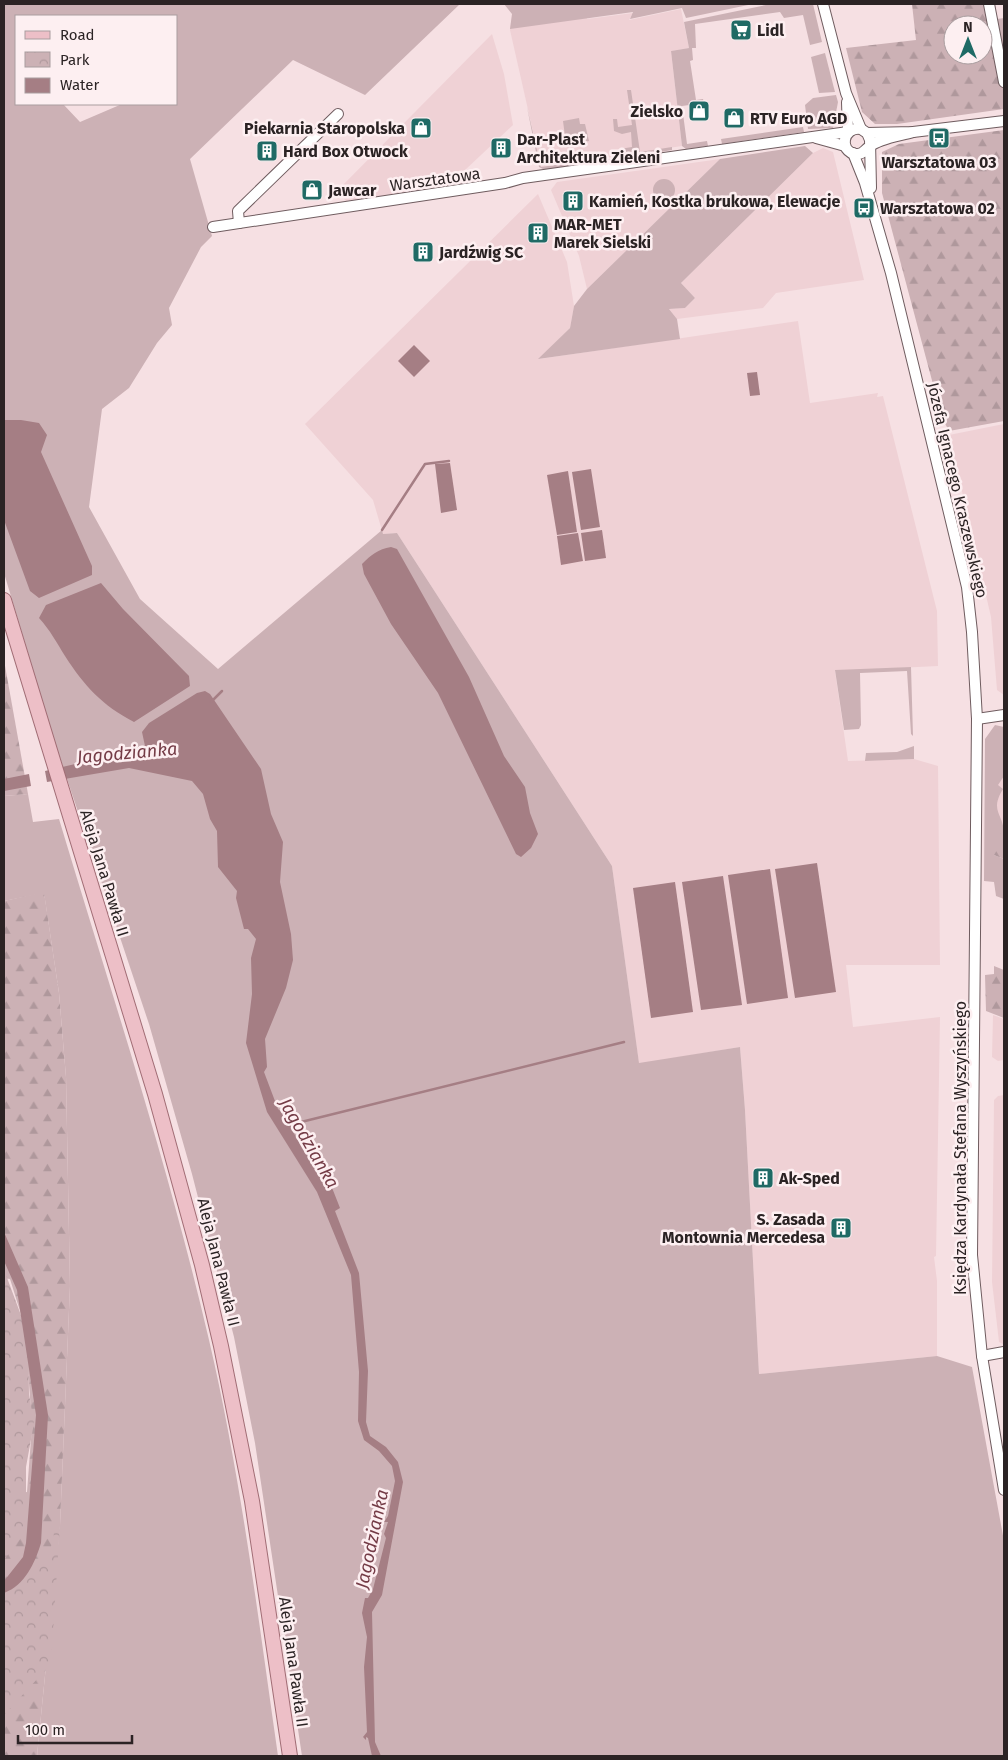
<svg xmlns="http://www.w3.org/2000/svg" width="1008" height="1760" font-family="'Fira Sans',sans-serif">
  <style>
    .built { fill: #efd1d5 }
    .green { fill: #ccb1b5; fill-rule: evenodd }
    .forest { fill: url(#forest-firs); fill-rule: evenodd }
    .park { fill: url(#park-crowns) }
    .water { fill: #a57e84 }
    .lines { fill: none; stroke-linecap: round; stroke-linejoin: round }
    .stream { stroke: #a57e84; stroke-width: 2.5 }
    .minor-casing { stroke: #6f5c5f; stroke-width: 12 }
    .major-casing { stroke: #a16d75; stroke-width: 16 }
    .minor { stroke: #fff; stroke-width: 10 }
    .major { stroke: #edbfc7; stroke-width: 14 }
    .labels { text-anchor: middle; stroke-width: 5; stroke-linejoin: round; paint-order: stroke }
    .poi-label { font-size: 16px; font-weight: bold; fill: #2b2324; stroke: #fdeff1; text-anchor: start }
    .street-label { font-size: 16px; fill: #2b2324; stroke: #fdeff1 }
    .water-label { font-size: 18px; font-style: italic; fill: #743b46; stroke: #fdeff1 }
  </style>
  <defs>
    <pattern id="forest-firs" width="22" height="20" patternUnits="userSpaceOnUse" patternTransform="scale(1.25)"><rect width="22" height="20" fill="#ccb1b5"/><path d="M5 1l3.5 6h-7zM16 11l3.5 6h-7z" fill="#af989c"/></pattern>
    <pattern id="park-crowns" width="20" height="18" patternUnits="userSpaceOnUse" patternTransform="scale(1.25)"><rect width="20" height="18" fill="#ccb1b5"/><path d="M2 6a3 3 0 1 1 6 0M12 15a3 3 0 1 1 6 0" fill="none" stroke="#af989c"/></pattern>
  </defs>
  <rect width="100%" height="100%" fill="#f6e0e3"/>
  <g class="built">
    <path d="M514 4H584L587 19 633 13 629 20 681 9 689 48 671 51 682 146 541 167 510 30Z"/>
    <path d="M492 34 504 74 513 125 448 186 346 201 337 191Z"/>
    <path d="M823 148 833 152 864 280 776 293 763 308 677 319 669 309 685 308 695 298 681 283 813 153Z"/>
    <path d="M720 159 587 289 579 256 551 190 557 182Z"/>
    <path d="M538 194 567 262 574 306 570 328 539 359 798 321 810 403 878 393 877 397 883 396 937 611 938 666 835 671 848 761 914 759 938 766 940 965H846L853 1027 940 1017 936 1256 934 1257 937 1281V1356L759 1374 745 1110 740 1047 639 1064 612 866 397 533 383 534 373 500 305 424Z"/>
    <path d="M1004 424V695L997 690 991 617 949 435Z"/>
    <path d="M1004 741V828L995 824 994 744Z"/>
    <path d="M993 1015 1004 1019V1060L998 1061 992 1057Z"/>
    <path d="M1004 1095V1343L1003 1344 999 1342 992 1282 994 1100 998 1096Z"/>
  </g>
  <g class="green">
    <path d="M4 4H460L365 95 293 60 190 159 212 236 201 247 169 308 172 325 157 343 129 388 102 409 89 507 140 599 218 669 382 530 383 534 397 533 612 866 639 1063 740 1047 745 1110 759 1374 937 1356 972 1367 1004 1541V1756H302L255 1443 234 1337 192 1174 149 1024 54 740 4 573ZM16 16H176V104H122L80 122 63 104H16Z"/>
    <path d="M504 4H753L686 18 682 8 630 19 633 12 510 29 512 14Z"/>
    <path d="M771 4H813L822 42 810 45 803 15 784 18 780 12 695 24 696 48H692L693 60 690 61 696 100 703 99 704 103 682 106 687 144 707 141 708 146 686 149 682 146 671 51 689 48 684 22Z"/>
    <path d="M825 53 835 92 819 93 811 57Z"/>
    <path d="M627 90H631L640 152 672 147V150L619 159 617 157 620 149 632 147 631 132 622 134 614 131 613 119H617L618 127 632 125Z"/>
    <path d="M836 95 838 102 833 128 808 129 805 105 813 98Z"/>
    <path d="M527 107 541 167 607 157 606 161 545 170 539 167Z"/>
    <path d="M579 118 580 124H585L589 141 566 144 563 121Z"/>
    <path d="M803 127 804 132 722 144 721 139Z"/>
    <path d="M805 146 813 153 681 283 695 298 685 308 669 309 677 319 680 339 538 359 570 328 574 306 587 289 720 159Z"/>
    <circle cx="664" cy="190" r="11"/>
    <path d="M911 667 913 736 911 734 907 671 860 673 861 725 859 729 844 730 835 670Z"/>
    <path d="M995 725 1004 727V776L998 785 1003 789C989 812 1004 813 1004 834H1001L994 855 1004 859V899L996 896 994 882 984 881 985 739Z"/>
    <path d="M914 746V759L865 761 866 753 897 752Z"/>
    <path d="M28 794 33 822 59 819C111 992 168 1164 209 1340 241 1477 258 1617 278 1756H37L60 1525 70 1286 66 1077 59 993 44 893 4 901V796Z"/>
  </g>
  <g class="forest">
    <path d="M912 4H995L997 19 1004 18V109L897 124H875L862 112 846 48 916 40ZM953 25H983V55H953Z"/>
    <path d="M1004 130V421L949 431 942 418 882 193V152L899 144Z"/>
    <path d="M4 660 28 794 4 796Z"/>
    <path d="M1001 833 1004 834V859L994 855 992 845Z"/>
    <path d="M44 892 59 993 66 1077 70 1286 60 1525 37 1756H4V1496L27 1492 32 1426 25 1327 10 1279 4 1278V901Z"/>
    <path d="M994 966 1004 970V1018L986 1011 985 975 994 974Z"/>
  </g>
  <g class="park">
    <path d="M4 1275H6L28 1334 29 1394 34 1423 26 1467V1517L20 1539 4 1560Z"/>
    <path d="M53 1524H60L51 1664 4 1715V1593L19 1583 32 1572 42 1555 50 1549 54 1539Z"/>
  </g>
  <g class="water">
    <path d="M414 345 430 361 414 377 398 361Z"/>
    <path d="M757 372 760 395 750 396 747 373Z"/>
    <path d="M4 420H21L39 423 47 435 41 452 92 566V575L39 598 30 591 4 520Z"/>
    <path d="M450 463 457 510 441 513 435 464Z"/>
    <path d="M591 469 600 527 581 530 572 472Z"/>
    <path d="M568 471 577 532 557 535 547 475Z"/>
    <path d="M602 530 606 558 585 561 581 533Z"/>
    <path d="M578 533 583 561 561 565 557 536Z"/>
    <path d="M391 547 397 549 469 677 504 756 525 787 530 813 538 834 531 848 521 857 516 854 438 693 391 624 364 574 362 564C371 555 378 549 391 547Z"/>
    <path d="M101 583 123 609 189 676 190 686 134 722C102 705 85 687 65 656 57 643 50 630 39 618L46 605Z"/>
    <path d="M205 691 210 694 261 769 271 814 283 842 280 882 291 934 293 960 286 988 265 1039 267 1067 264 1072 278 1109 296 1124 293 1132 323 1179 327 1175 340 1208 335 1211 359 1273 368 1371 366 1422 370 1436 386 1447 398 1462 403 1482 382 1595 372 1612 375 1742 381 1756H372L368 1738 366 1737V1740L363 1737 367 1732 364 1667 367 1637 362 1613 365 1598H368L373 1589 386 1538 384 1534 388 1522H384L388 1516 395 1481 392 1466 379 1451 364 1440 358 1421 359 1372 351 1275 317 1192 267 1112 246 1043 252 994 251 958 256 939 248 929H244L236 898 237 891 218 867 217 831 210 819 203 794 192 781 129 768 47 782 45 771 101 758 141 755 145 746 142 732 149 723 197 693Z"/>
    <path d="M29 774 31 786 4 791V779Z"/>
    <path d="M817 863 836 992 795 998 775 869Z"/>
    <path d="M770 869 788 998 747 1004 728 875Z"/>
    <path d="M723 876 742 1005 701 1010 682 882Z"/>
    <path d="M675 882 693 1012 651 1018 633 888Z"/>
    <path d="M4 1232 28 1287 48 1415 41 1543C35 1563 25 1585 4 1593V1581L23 1557 26 1543 36 1415 17 1290 4 1261Z"/>
  </g>
  <g class="lines">
    <g class="stream">
      <path d="M382 530 425 464 449 461"/>
      <path d="M211 702 222 691"/>
      <path d="M293 1124 624 1042"/>
    </g>
    <g class="minor-casing">
      <g id="minor">
        <path d="M823 4 846 93 861 129"/>
        <path d="M989 4 1004 82"/>
        <path d="M847 102 848 132"/>
        <path d="M867 133 913 132 1004 121"/>
        <path d="M816 138 845 146"/>
        <path d="M853 153 865 183 891 273 967 587 972 632 977 719 972 1255 982 1356 1004 1490"/>
        <path d="M871 188 870 140 867 133 861 129C843 126 838 152 856 154 863 155 864 150 869 147 880 138 900 136 913 132"/>
        <path d="M239 223 238 211 338 114"/>
        <path d="M213 227 505 183 523 178 848 132"/>
        <path d="M977 719 1004 715"/>
        <path d="M982 1356 1004 1352"/>
      </g>
    </g>
    <g class="major-casing">
      <path id="major" d="M4 600 155 1094 202 1265 221 1346 252 1501 290 1756"/>
    </g>
    <use href="#minor" class="minor"/>
    <use href="#major" class="major"/>
  </g>
  <defs>
    <g id="supermarket-square" transform="scale(1.125)"><rect x="-9" y="-9" width="18" height="18" rx="4" fill="#1f6a65" stroke="#fdeff1"/><path d="M-6-5.5h2.5l.6 2H6L4.5 2H-2.5L-4.4-4H-6ZM-1.5 3.2a1.3 1.3 0 1 0 .1 0ZM3 3.2a1.3 1.3 0 1 0 .1 0Z" fill="#fff"/></g>
    <g id="shop-square" transform="scale(1.125)"><rect x="-9" y="-9" width="18" height="18" rx="4" fill="#1f6a65" stroke="#fdeff1"/><path d="M-5-2.5h2.3a2.7 3.5 0 0 1 5.4 0H5L5.5 6h-11ZM-1.5-2.5h3a1.5 2.3 0 0 0-3 0Z" fill="#fff"/></g>
    <g id="bus-square" transform="scale(1.125)"><rect x="-9" y="-9" width="18" height="18" rx="4" fill="#1f6a65" stroke="#fdeff1"/><path d="M-5-6H5V4H4V6H2V4H-2V6H-4V4H-5ZM-3.5-4V0h7V-4ZM-3.5 1.2v1.5H-2V1.2ZM2 1.2v1.5H3.5V1.2Z" fill="#fff"/></g>
    <g id="building-square" transform="scale(1.125)"><rect x="-9" y="-9" width="18" height="18" rx="4" fill="#1f6a65" stroke="#fdeff1"/><path d="M-4-6H4V6H1V3H-1V6H-4ZM-2.5-4.3h1.7v1.8h-1.7ZM.8-4.3h1.7v1.8H.8ZM-2.5-1h1.7V.8h-1.7ZM.8-1h1.7V.8H.8Z" fill="#fff"/></g>
  </defs>
  <g fill-rule="evenodd">
    <use href="#supermarket-square" x="741" y="30"/>
    <use href="#shop-square" x="699" y="111"/>
    <use href="#shop-square" x="734" y="118"/>
    <use href="#shop-square" x="421" y="128"/>
    <use href="#bus-square" x="939" y="138"/>
    <use href="#building-square" x="501" y="148"/>
    <use href="#building-square" x="267" y="151"/>
    <use href="#shop-square" x="312" y="190"/>
    <use href="#building-square" x="573" y="201"/>
    <use href="#bus-square" x="864" y="208"/>
    <use href="#building-square" x="538" y="233"/>
    <use href="#building-square" x="423" y="252"/>
    <use href="#building-square" x="763" y="1178"/>
    <use href="#building-square" x="841" y="1228"/>
  </g>
  <g class="labels">
    <g class="poi-label">
      <text x="757" y="36">Lidl</text>
      <text x="683" y="117" text-anchor="end">Zielsko</text>
      <text x="750" y="124">RTV Euro AGD</text>
      <text x="405" y="134" text-anchor="end">Piekarnia Staropolska</text>
      <text x="517" y="145">Dar-Plast<tspan x="517" dy="18">Architektura Zieleni</tspan></text>
      <text x="283" y="157">Hard Box Otwock</text>
      <text x="939" y="168" text-anchor="middle">Warsztatowa 03</text>
      <text x="328" y="196">Jawcar</text>
      <text x="589" y="207">Kamień, Kostka brukowa, Elewacje</text>
      <text x="880" y="214">Warsztatowa 02</text>
      <text x="554" y="230">MAR-MET<tspan x="554" dy="18">Marek Sielski</tspan></text>
      <text x="439" y="258">Jardźwig SC</text>
      <text x="779" y="1184">Ak-Sped</text>
      <text x="825" y="1225" text-anchor="end">S. Zasada<tspan x="825" dy="18">Montownia Mercedesa</tspan></text>
    </g>
    <g class="street-label">
      <text transform="translate(435 179) rotate(-8)" y="6">Warsztatowa</text>
      <text transform="translate(958 490) rotate(77)" y="6">Józefa Ignacego Kraszewskiego</text>
      <text transform="translate(105 873) rotate(73)" y="6">Aleja Jana Pawła II</text>
      <text transform="translate(960 1148) rotate(-90)" y="6">Księdza Kardynała Stefana Wyszyńskiego</text>
      <text transform="translate(219 1262) rotate(76)" y="6">Aleja Jana Pawła II</text>
      <text transform="translate(294 1662) rotate(82)" y="6">Aleja Jana Pawła II</text>
    </g>
    <g class="water-label">
      <text transform="translate(127 753) rotate(-5)" y="6">Jagodzianka</text>
      <text transform="translate(309 1143) rotate(60)" y="6">Jagodzianka</text>
      <text transform="translate(372 1539) rotate(-78)" y="6">Jagodzianka</text>
    </g>
  </g>
  <rect width="1008" height="1760" fill="none" stroke="#2b2324" stroke-width="10"/>
  <rect x="15" y="15" width="162" height="90" fill="#fdeff1" stroke="#a99d9f"/>
  <rect x="25" y="31" width="25" height="8" fill="#edbfc7" stroke="#a99d9f"/>
  <text x="60" y="40" font-size="15" fill="#2b2324">Road</text>
  <rect x="25" y="52" width="25" height="15" fill="url(#park-crowns)" stroke="#a99d9f"/>
  <text x="60" y="65" font-size="15" fill="#2b2324">Park</text>
  <rect x="25" y="78" width="25" height="15" fill="#a57e84" stroke="#a99d9f"/>
  <text x="60" y="90" font-size="15" fill="#2b2324">Water</text>
  <g transform="translate(968 40)"><circle r="24" fill="#fdeff1" stroke="#a99d9f"/>
  <path d="M0-4L9 19L0 12L-9 19Z" fill="#1f6a65"/>
  <text y="-8" font-size="14" font-weight="bold" text-anchor="middle" fill="#2b2324">N</text>
  </g>
  <path d="M18 1735v8h114v-8" fill="none" stroke="#2b2324" stroke-width="2.5"/>
  <text x="25" y="1735" font-size="15" fill="#2b2324" stroke="#fdeff1" stroke-width="4" paint-order="stroke">100 m</text>
</svg>
